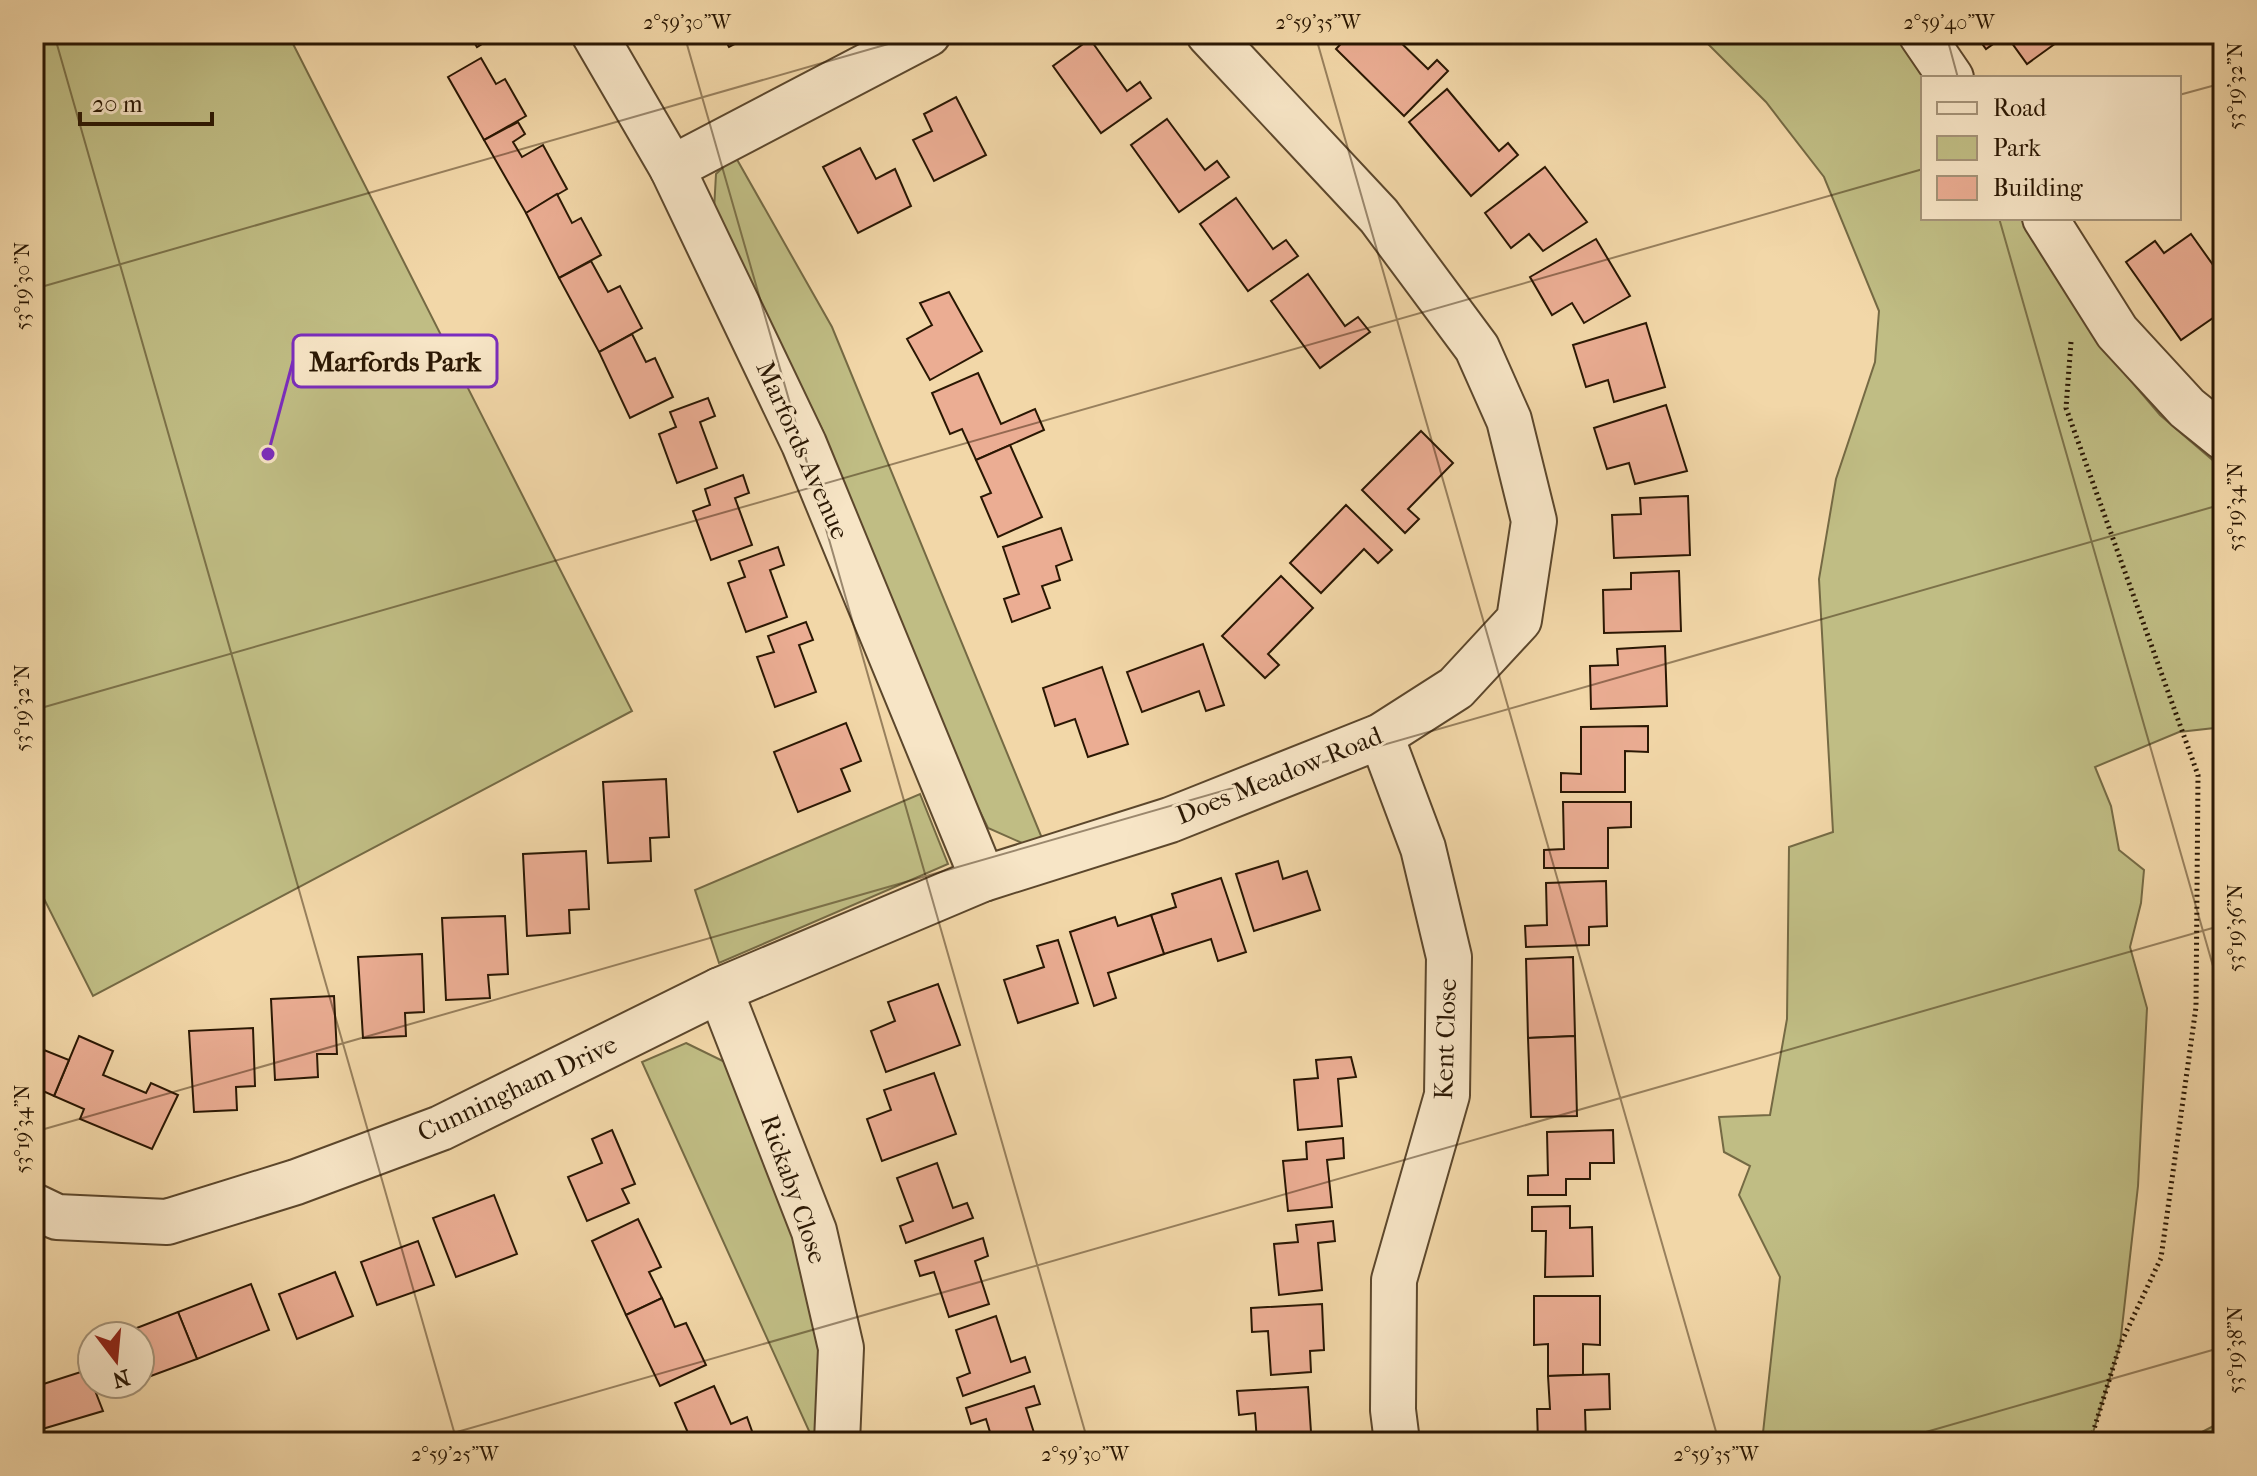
<svg xmlns="http://www.w3.org/2000/svg" width="2257" height="1476" font-family="'IM FELL French Canon',serif">
  <style>
    .green { fill: #c0bd84; stroke: #756a44; stroke-width: 2 }
    .building { fill: #ebad93; stroke: #2a1703; stroke-width: 2 }
    .lines { fill: none; stroke-linecap: round; stroke-linejoin: round }
    .minor-casing { stroke: #5c472c; stroke-width: 48 }
    .path { stroke: #2a1703; stroke-width: 5; stroke-dasharray: 2 4; stroke-linecap: butt }
    .minor { stroke: #f7e5c6; stroke-width: 44 }
    .ticks { fill: none; stroke: #2a1703; stroke-width: 2; stroke-opacity: 0.45 }
    .labels { text-anchor: middle; stroke-width: 6; stroke-linejoin: round; paint-order: stroke }
    .street-label { font-size: 26px; fill: #2a1703; stroke: #f7e5c6 }
    .leader { fill: none; stroke: #7b2cbf; stroke-width: 3 }
    .callout-dot { fill: #7b2cbf; stroke: #f7e5c6; stroke-width: 3 }
    .callout { fill: #f7e5c6; stroke: #7b2cbf; stroke-width: 3 }
    .callout-label { font-size: 28px; text-anchor: middle; font-weight: bold; fill: #2a1703 }
    .neatline { fill: none; stroke: #2a1703; stroke-width: 3 }
    .ticks-label { font-size: 20px; text-anchor: middle; fill: #2a1703 }
  </style>
  <rect width="100%" height="100%" fill="#f2d7a8"/>
  <filter id="stains"><feTurbulence type="fractalNoise" baseFrequency=".0025" numOctaves="4"/><feColorMatrix values="0 0 0 0 .2 0 0 0 0 .09 0 0 0 0 .02 0 0 0 .5 -.17"/></filter>
  <radialGradient id="worn" r=".72"><stop offset=".6" stop-color="#630" stop-opacity="0"/><stop offset="1" stop-color="#630" stop-opacity=".3"/></radialGradient>
  <g class="green">
    <path d="M34 34H288L632 711 93 996 34 879Z"/>
    <path d="M1698 34H1898L1930 78H1923V218H2022L2125 374 2160 415 2223 469V727L2179 732 2095 767 2111 806 2119 850 2144 870 2141 903 2130 947 2147 1008 2138 1186 2120 1345 2091 1439 2092 1442H1762L1780 1277 1739 1195 1750 1166 1724 1152 1719 1117 1770 1115 1787 1019 1789 847 1833 832 1819 579 1836 479 1875 362 1879 311 1824 177 1766 102Z"/>
    <path d="M735 156 832 327 1044 843H1022L988 828 965 781 822 429 714 210 716 174Z"/>
    <path d="M920 794 948 864 719 963 695 890Z"/>
    <path d="M686 1043 729 1064 825 1321 826 1411 814 1442 642 1062Z"/>
    <path d="M2223 1421V1442H2183Z"/>
  </g>
  <g class="building">
    <path d="M445 34H464L450 42Z"/>
    <path d="M469 34H498L477 47Z"/>
    <path d="M722 34H754L729 47Z"/>
    <path d="M1350 34H1392L1428 69 1437 60 1448 71 1404 116 1336 49Z"/>
    <path d="M1975 34H2050L2056 43 2027 64 2006 35 1986 49Z"/>
    <path d="M1090 39 1127 91 1140 82 1151 98 1101 133 1053 66Z"/>
    <path d="M481 58 496 84 505 79 526 116 484 140 448 77Z"/>
    <path d="M1447 89 1499 151 1508 143 1518 155 1471 196 1409 122Z"/>
    <path d="M956 97 986 155 934 181 913 140 932 131 924 114Z"/>
    <path d="M1167 119 1205 170 1217 161 1229 177 1179 212 1131 145Z"/>
    <path d="M518 122 525 134 513 142 522 157 543 145 567 189 526 213 484 140Z"/>
    <path d="M860 148 876 179 895 169 911 206 858 233 823 167Z"/>
    <path d="M1545 167 1587 222 1543 251 1529 234 1511 248 1485 213Z"/>
    <path d="M557 194 572 223 581 218 601 255 559 278 526 213Z"/>
    <path d="M1236 198 1273 249 1286 240 1298 256 1248 291 1200 224Z"/>
    <path d="M2191 234 2223 279V311L2181 340 2126 262 2155 241 2164 253Z"/>
    <path d="M1596 239 1630 296 1584 323 1572 303 1552 315 1530 277Z"/>
    <path d="M591 261 608 292 620 286 642 328 599 352 559 278Z"/>
    <path d="M1308 274 1345 326 1358 317 1370 332 1320 368 1271 301Z"/>
    <path d="M949 292 982 351 930 380 907 339 932 325 920 303Z"/>
    <path d="M1646 323 1665 387 1614 402 1608 380 1586 387 1573 345Z"/>
    <path d="M632 334 646 362 655 358 673 397 630 418 599 352Z"/>
    <path d="M978 373 1001 424 1035 409 1044 430 976 460 962 429 950 434 932 393Z"/>
    <path d="M708 398 715 416 700 422 717 468 677 483 659 434 676 427 670 412Z"/>
    <path d="M1666 405 1687 471 1635 484 1629 463 1607 469 1594 428Z"/>
    <path d="M1421 431 1453 463 1408 509 1419 519 1405 533 1362 490Z"/>
    <path d="M1010 445 1042 517 998 537 981 497 991 493 976 460Z"/>
    <path d="M743 475 749 493 735 498 752 545 711 560 693 511 710 505 705 489Z"/>
    <path d="M1688 496 1690 555 1614 558 1612 515 1641 514 1640 498Z"/>
    <path d="M1346 505 1392 550 1378 563 1364 549 1321 593 1290 563Z"/>
    <path d="M1061 528 1072 560 1056 566 1060 580 1042 586 1050 608 1012 622 1004 599 1019 594 1003 547Z"/>
    <path d="M778 547 784 565 770 570 787 617 746 632 728 583 745 577 739 561Z"/>
    <path d="M1679 571 1681 631 1604 633 1603 590 1631 589V573Z"/>
    <path d="M1281 576 1313 608 1268 654 1279 665 1265 678 1222 636Z"/>
    <path d="M806 622 813 640 799 645 816 692 775 707 757 657 774 652 768 636Z"/>
    <path d="M1203 644 1224 705 1206 711 1199 691 1142 712 1127 672Z"/>
    <path d="M1665 646 1667 706 1591 709 1590 666 1618 665 1617 649Z"/>
    <path d="M1102 667 1128 744 1088 757 1075 719 1055 726 1043 688Z"/>
    <path d="M846 723 861 761 841 769 850 791 798 812 774 752Z"/>
    <path d="M1648 726V752L1625 751V792H1561V773L1581 774V727Z"/>
    <path d="M666 779 669 837 650 838 651 861 608 863 603 782Z"/>
    <path d="M1563 802H1631V827L1608 828V868H1544V850L1564 849Z"/>
    <path d="M586 851 589 909 569 910 570 933 527 936 523 854Z"/>
    <path d="M1278 861 1283 879 1307 871 1320 910 1254 931 1236 874Z"/>
    <path d="M1221 878 1246 952 1218 961 1211 939 1164 954 1151 915 1176 907 1172 894Z"/>
    <path d="M1606 881 1607 926 1589 927V945L1526 947 1525 926 1547 925 1546 883Z"/>
    <path d="M1151 915 1164 954 1108 973 1116 998 1094 1006 1070 932 1115 917 1118 926Z"/>
    <path d="M505 916 508 974 488 975 490 998 446 1000 442 918Z"/>
    <path d="M1058 940 1078 1003 1018 1023 1004 980 1044 967 1037 946Z"/>
    <path d="M422 954 424 1012 405 1013 406 1036 363 1038 358 957Z"/>
    <path d="M1573 957 1575 1036 1528 1038 1526 959Z"/>
    <path d="M938 984 960 1045 886 1072 871 1031 895 1021 888 1002Z"/>
    <path d="M334 996 337 1054H317L318 1077 275 1080 271 999Z"/>
    <path d="M253 1028 255 1086 236 1087 237 1110 194 1112 189 1031Z"/>
    <path d="M79 1036 113 1051 103 1075 146 1093 151 1083 178 1095 152 1149 80 1119 84 1109 54 1096Z"/>
    <path d="M1575 1036 1577 1116 1531 1117 1528 1038Z"/>
    <path d="M34 1046 69 1060 54 1096 34 1087Z"/>
    <path d="M1351 1057 1356 1077 1338 1079 1342 1126 1298 1130 1294 1080 1318 1078 1316 1060Z"/>
    <path d="M934 1073 956 1134 882 1161 867 1119 891 1110 884 1090Z"/>
    <path d="M612 1130 635 1184 622 1189 629 1203 587 1221 568 1177 602 1163 592 1139Z"/>
    <path d="M1613 1130 1614 1163H1590V1179H1566V1195H1528V1176L1548 1175 1547 1132Z"/>
    <path d="M1343 1138 1344 1158 1327 1160 1332 1207 1288 1211 1283 1161 1307 1159 1306 1142Z"/>
    <path d="M937 1163 953 1208 967 1203 973 1218 906 1243 900 1226 913 1221 897 1178Z"/>
    <path d="M494 1195 517 1254 456 1277 433 1218Z"/>
    <path d="M1570 1206V1228L1592 1227 1593 1276 1545 1277 1546 1231H1532V1207Z"/>
    <path d="M638 1219 661 1267 649 1272 662 1298 626 1315 592 1241Z"/>
    <path d="M1333 1221 1335 1241 1318 1243 1322 1290 1279 1295 1274 1244 1298 1242 1296 1225Z"/>
    <path d="M983 1238 988 1256 975 1261 989 1304 949 1317 934 1272 920 1276 915 1261Z"/>
    <path d="M418 1241 434 1285 377 1305 361 1262Z"/>
    <path d="M335 1272 353 1316 297 1339 279 1294Z"/>
    <path d="M251 1284 269 1330 197 1359 178 1312Z"/>
    <path d="M1534 1296H1600V1345L1583 1344V1375L1548 1376V1344L1534 1345Z"/>
    <path d="M662 1298 675 1327 686 1323 706 1365 660 1386 626 1315Z"/>
    <path d="M1322 1304 1324 1350 1310 1351 1311 1372 1271 1375 1268 1331 1252 1332 1251 1308Z"/>
    <path d="M178 1312 197 1359 140 1380V1336H116Z"/>
    <path d="M996 1316 1011 1362 1025 1357 1030 1372 963 1396 957 1378 970 1373 956 1330Z"/>
    <path d="M87 1370 103 1411 39 1430 42 1442H34V1387Z"/>
    <path d="M1609 1374 1610 1409 1585 1410 1586 1442H1538L1537 1409H1550L1548 1376Z"/>
    <path d="M714 1386 731 1424 747 1417 753 1434 736 1442H692L675 1403Z"/>
    <path d="M1034 1386 1040 1404 1026 1408 1037 1442H993L986 1419 971 1424 966 1408Z"/>
    <path d="M1308 1387 1311 1432 1297 1433V1442H1257L1255 1413 1239 1415 1237 1391Z"/>
  </g>
  <g class="lines">
    <g class="minor-casing">
      <g id="minor">
        <path d="M594 34 672 168 804 444 983 879"/>
        <path d="M1921 34 1951 78"/>
        <path d="M672 168 928 34"/>
        <path d="M2045 218 2117 332 2187 408 2223 437"/>
        <path d="M1381 736 1423 848 1449 957 1447 1095 1394 1280 1393 1410 1397 1442"/>
        <path d="M720 990 814 1231 841 1348 837 1442"/>
        <path d="M34 1206 57 1217 167 1222 296 1182 441 1128 720 990 983 879 1170 820 1381 736 1456 688 1519 620 1534 521 1509 420 1477 348 1379 216 1209 34"/>
      </g>
    </g>
    <path class="path" d="M2071 342 2066 408 2198 775 2196 1007 2161 1258 2120 1345 2090 1442"/>
    <use href="#minor" class="minor"/>
  </g>
  <path class="ticks" d="M54 34 457 1442M684 34 1088 1442M1315 34 1719 1442M1946 34 1958 78M2179 95 2223 83M1999 218 2223 1001M34 289 923 34M34 710 1923 169M34 1132 2223 504M422 1442 2223 925M1891 1442 2223 1347"/>
  <g class="labels">
    <g class="street-label">
      <text transform="translate(803 450) rotate(66)" y="9">Marfords Avenue</text>
      <text transform="translate(1279 775) rotate(-22)" y="9">Does Meadow Road</text>
      <text transform="translate(1445 1039) rotate(-88)" y="9">Kent Close</text>
      <text transform="translate(517 1088) rotate(-25)" y="9">Cunningham Drive</text>
      <text transform="translate(794 1189) rotate(71)" y="9">Rickaby Close</text>
    </g>
  </g>
  <path class="leader" d="M268 454L293 361"/>
  <circle class="callout-dot" cx="268" cy="454" r="8"/>
  <rect class="callout" x="293" y="335" width="204" height="52" rx="8"/>
  <g class="callout-label">
    <text x="395" y="371">Marfords Park</text>
  </g>
  <rect width="2257" height="1476" fill="none" stroke="#f2d7a8" stroke-width="88"/>
  <rect x="1921" y="76" width="260" height="144" fill="#f7e5c6" stroke="#a59378" stroke-width="2"/>
  <rect x="1937" y="102" width="40" height="12" fill="#f7e5c6" stroke="#a59378" stroke-width="2"/>
  <text x="1993" y="116" font-size="24" fill="#2a1703">Road</text>
  <rect x="1937" y="136" width="40" height="24" fill="#c0bd84" stroke="#a59378" stroke-width="2"/>
  <text x="1993" y="156" font-size="24" fill="#2a1703">Park</text>
  <rect x="1937" y="176" width="40" height="24" fill="#ebad93" stroke="#a59378" stroke-width="2"/>
  <text x="1993" y="196" font-size="24" fill="#2a1703">Building</text>
  <g transform="translate(116 1360) rotate(164)"><circle r="38" fill="#f7e5c6" stroke="#a59378" stroke-width="2"/>
  <path d="M0-6L14 30L0 20L-14 30Z" fill="#8f2418"/>
  <text y="-12" font-size="22" font-weight="bold" text-anchor="middle" fill="#2a1703">N</text>
  </g>
  <path d="M80 112v12h132v-12" fill="none" stroke="#2a1703" stroke-width="4"/>
  <text x="92" y="112" font-size="24" fill="#2a1703" stroke="#f7e5c6" stroke-width="6" paint-order="stroke">20 m</text>
  <rect x="44" y="44" width="2169" height="1388" class="neatline"/>
  <g class="ticks-label">
    <text x="687" y="29">2°59'30"W</text>
    <text x="1318" y="29">2°59'35"W</text>
    <text x="1949" y="29">2°59'40"W</text>
    <text transform="translate(2235 86) rotate(-90)" y="7">53°19'32"N</text>
    <text transform="translate(22 286) rotate(-90)" y="7">53°19'30"N</text>
    <text transform="translate(2235 507) rotate(-90)" y="7">53°19'34"N</text>
    <text transform="translate(22 708) rotate(-90)" y="7">53°19'32"N</text>
    <text transform="translate(2235 928) rotate(-90)" y="7">53°19'36"N</text>
    <text transform="translate(22 1129) rotate(-90)" y="7">53°19'34"N</text>
    <text transform="translate(2235 1350) rotate(-90)" y="7">53°19'38"N</text>
    <text x="455" y="1461">2°59'25"W</text>
    <text x="1085" y="1461">2°59'30"W</text>
    <text x="1716" y="1461">2°59'35"W</text>
  </g>
  <rect width="100%" height="100%" filter="url(#stains)"/>
  <rect width="100%" height="100%" fill="url(#worn)"/>
</svg>
